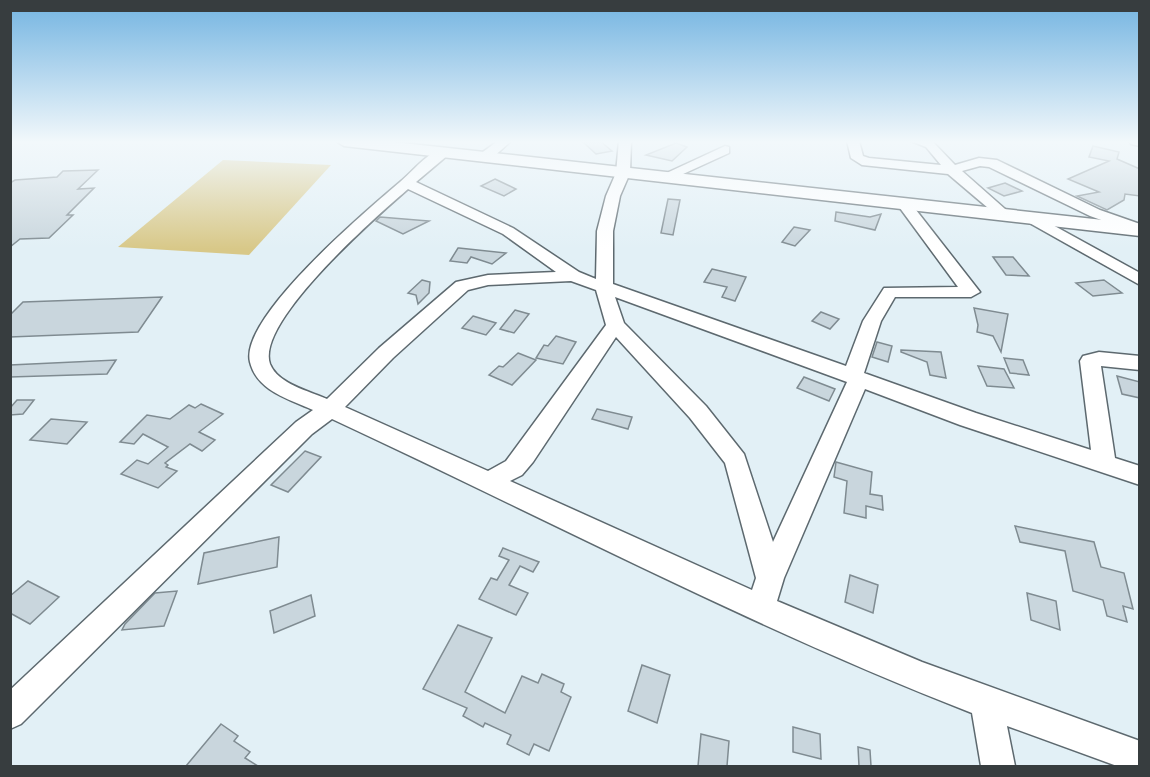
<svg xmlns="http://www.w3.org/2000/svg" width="1150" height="777" font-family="'Libre Baskerville',serif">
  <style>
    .green { fill: #d8c888 }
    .building { fill: #c9d6dd; stroke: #7f8b91; stroke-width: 1.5 }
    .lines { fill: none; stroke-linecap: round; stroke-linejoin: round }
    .minor-casing { stroke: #5d696f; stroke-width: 3 }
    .major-casing { stroke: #5d696f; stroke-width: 3 }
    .minor { fill: #fff; fill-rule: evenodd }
    .major { fill: #fff; fill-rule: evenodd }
  </style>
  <rect width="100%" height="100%" fill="#e2f0f6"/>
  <path class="green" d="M223 160 331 165 249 255 118 247Z"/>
  <g class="building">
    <path d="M582 141H600L612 151 596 154Z"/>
    <path d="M676 143 687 147 672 161 646 155Z"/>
    <path d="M1093 146 1119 152 1117 159 1140 169V196L1125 194 1124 200 1107 210 1077 196 1099 192 1068 179 1109 161 1089 157Z"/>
    <path d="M98 170 78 189 94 188 67 215H73L49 238 20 239 10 247V183L15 180 57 177 63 171Z"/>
    <path d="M495 179 516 189 504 196 481 186Z"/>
    <path d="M1005 183 1022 191 1004 196 988 188Z"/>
    <path d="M668 199 680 200 673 235 661 233Z"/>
    <path d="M836 212 870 217 881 214 875 230 835 221Z"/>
    <path d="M380 217 429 221 403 234 376 221Z"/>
    <path d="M794 227 810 230 795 246 782 242Z"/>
    <path d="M458 248H459L506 253 492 264 471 257 467 263 450 261Z"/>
    <path d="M993 257H1013L1029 276 1006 275Z"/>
    <path d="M712 269 746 277 735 301 722 297 727 287 704 282Z"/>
    <path d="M422 280 430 282 429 293 418 304 416 295 408 293Z"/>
    <path d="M1104 280 1122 293 1093 296 1076 283Z"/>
    <path d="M162 297 138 332 10 337V315L23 302Z"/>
    <path d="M974 308 1008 314 1001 352 993 336 977 332 978 325Z"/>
    <path d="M515 310 529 314 514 333 500 329Z"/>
    <path d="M821 312 839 319 830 329 812 321Z"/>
    <path d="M473 316 496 323 486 335 462 328Z"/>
    <path d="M556 336 576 342 563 364 536 358 544 345 548 346Z"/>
    <path d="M877 342 892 346 888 362 872 357Z"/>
    <path d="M901 350 941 352 946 378 930 375 927 362 901 352Z"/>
    <path d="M518 353 536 360 512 385 489 375 499 366 503 367Z"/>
    <path d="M1004 358 1023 360 1029 375 1010 373Z"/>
    <path d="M116 360 107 374 10 377V365Z"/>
    <path d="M978 366 1004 369 1014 388 987 386Z"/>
    <path d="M1117 376 1140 382V398L1122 394Z"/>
    <path d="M804 377 835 389 829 401 797 388Z"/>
    <path d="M17 400H34L23 414 10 415V408Z"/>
    <path d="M201 404 223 414 199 432 215 440 202 451 190 444 165 463 168 465 166 467 177 471 158 488 121 474 137 460 148 464 168 447 143 434 134 444 120 442 147 415 170 419 189 405 195 408Z"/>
    <path d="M597 409 632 417 628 429 592 419Z"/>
    <path d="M51 419 87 422 67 444 30 440Z"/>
    <path d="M305 451 321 457 288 492 271 485Z"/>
    <path d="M836 462 872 472 870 494 882 496 883 510 866 506V518L844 513 847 481 834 477Z"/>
    <path d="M1015 526 1094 542 1101 567 1124 573 1133 609 1123 606 1127 622 1107 616 1103 600 1073 591 1065 551 1020 542Z"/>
    <path d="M279 537 277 567 198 584 204 553Z"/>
    <path d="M503 548 539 562 533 572 520 566 509 585 528 593 516 615 479 599 491 578 497 580 509 560 499 556Z"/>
    <path d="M850 575 878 585 873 613 845 602Z"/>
    <path d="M28 581 59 597 30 624 10 613V596Z"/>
    <path d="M177 591 164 626 122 630 125 624 155 593Z"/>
    <path d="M1027 593 1056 601 1060 630 1031 620Z"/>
    <path d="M311 595 315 616 274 633 270 611Z"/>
    <path d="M458 625 492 638 465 692 505 713 522 676 538 683 542 674 564 684 561 692 571 697 549 751 534 744 529 755 507 744 511 735 485 723 483 727 463 716 467 708 423 689Z"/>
    <path d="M642 665 670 675 657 723 628 711Z"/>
    <path d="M221 724 238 736 234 741 250 752 245 758 258 766H186Z"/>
    <path d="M793 727 820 734 821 759 793 752Z"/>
    <path d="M701 734 729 741 727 766H698Z"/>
    <path d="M858 747 870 750 871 766H859Z"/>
  </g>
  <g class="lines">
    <g class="minor-casing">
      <g id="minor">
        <path d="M498 141H511L490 160H480V154Z"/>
        <path d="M619 141H631L630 173 620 196 613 231V284L846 366 863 321 884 288 958 287 897 204 904 200 909 201 980 292 971 297H895L881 321 864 373 976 413 1091 450 1080 361 1083 356 1099 352 1140 356V370L1101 366 1115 458 1140 466V485L960 425 865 389 784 578 777 601 922 662 1140 741V766H1117L1007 726 1015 766H981L972 713C753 628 545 518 332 419L312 434 21 724 10 729V690L296 422 313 410C289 399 257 391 250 362 239 318 367 210 400 182 412 172 428 152 443 148L448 149V155L416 182 513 228 579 272 596 279 597 231 606 196 616 173ZM408 189 503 234 556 272 488 275 456 282 379 348 327 399C309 391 278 384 270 364 255 322 378 215 408 189ZM571 281 596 290 606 325 506 461 488 471 345 407 393 358 468 290 488 285ZM615 297 847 382 773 542 744 454 706 406 624 323ZM616 337 690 418 725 463 756 578 752 590 510 481 522 475 533 462Z"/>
        <path d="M847 141H859L863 156 869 158 941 165 926 147 911 141H932L955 165 979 158 997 160 1100 210 1140 224V234L1090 216 989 167 980 166 962 171 1013 216 1011 219H1001L948 174 862 165 851 158Z"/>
        <path d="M1129 141H1140V146L1131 144Z"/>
        <path d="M725 146 729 147V153L670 180H660L658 177Z"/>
        <path d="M1031 213 1140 273V285L1026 221 1023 218Z"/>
      </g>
    </g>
    <g class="major-casing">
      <path id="major" d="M336 141H384L1140 224V236L344 146Z"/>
    </g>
    <use href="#minor" class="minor"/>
    <use href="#major" class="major"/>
  </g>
  <linearGradient id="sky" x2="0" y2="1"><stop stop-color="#73b4e1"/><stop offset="0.57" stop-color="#f2f8fb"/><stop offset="1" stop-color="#f2f8fb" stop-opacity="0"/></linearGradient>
  <rect width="1150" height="249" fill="url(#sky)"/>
  <rect width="1150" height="777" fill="none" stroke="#373d3f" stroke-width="24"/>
</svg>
